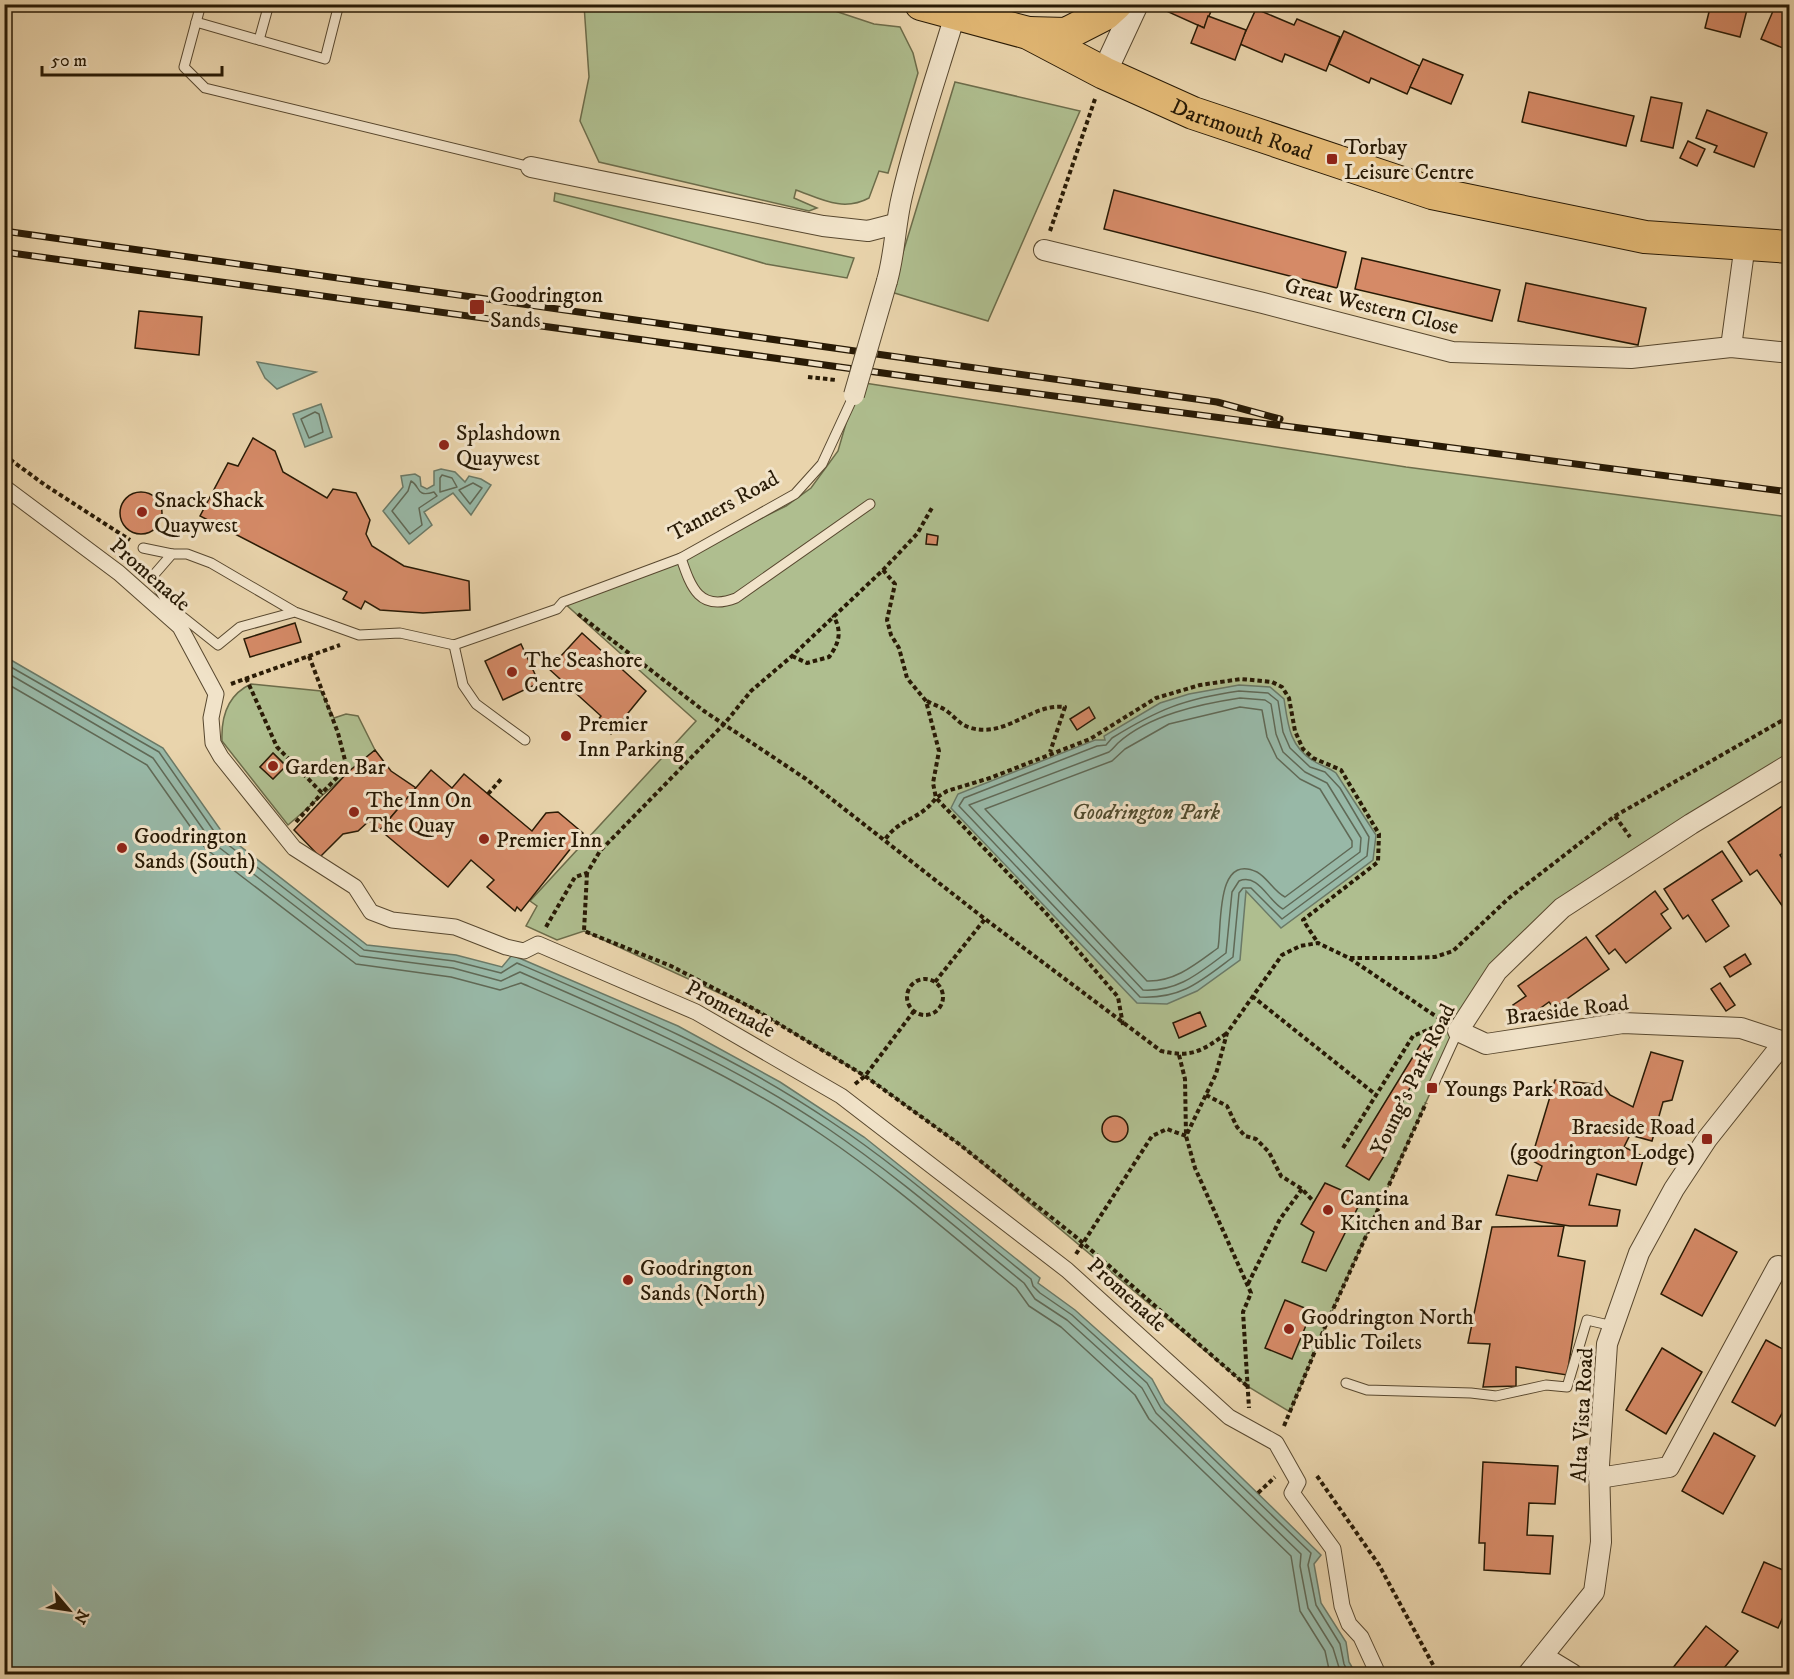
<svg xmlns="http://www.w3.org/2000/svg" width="1794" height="1679" font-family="'IM FELL DW Pica',serif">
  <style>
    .green { fill: #afbe8f; stroke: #6c6c4a; stroke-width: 1.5; fill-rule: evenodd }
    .water { fill: #98b8a7; stroke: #6b7966; stroke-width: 1.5 }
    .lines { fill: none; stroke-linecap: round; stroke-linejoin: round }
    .shore { stroke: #606956; stroke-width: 1.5 }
    .building { fill: #d58a67; stroke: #281a05; stroke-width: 1.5 }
    .service-casing { stroke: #58482f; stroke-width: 11 }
    .pedestrian-casing { stroke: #58482f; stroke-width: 17 }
    .minor-casing { stroke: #58482f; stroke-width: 22 }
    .tertiary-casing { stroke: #58482f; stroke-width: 26 }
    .primary-casing { stroke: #281a05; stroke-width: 34 }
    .path { stroke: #281a05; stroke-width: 4; stroke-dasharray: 4.5 3; stroke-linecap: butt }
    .service { stroke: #f1e3c9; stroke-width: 9 }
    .pedestrian { stroke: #f1e3c9; stroke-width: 15 }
    .minor { stroke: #f1e3c9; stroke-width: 20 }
    .tertiary { stroke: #f1e3c9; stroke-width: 24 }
    .primary { stroke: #e4ba76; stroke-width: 32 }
    .rail-casing { stroke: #281a05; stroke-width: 7 }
    .rail { stroke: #f1e3c9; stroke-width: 4.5; stroke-dasharray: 14; stroke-linecap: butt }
    .minor-bridge-casing { stroke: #58482f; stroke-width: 22; stroke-linecap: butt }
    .minor-bridge { stroke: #f1e3c9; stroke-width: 20 }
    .poi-dot { fill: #8f2418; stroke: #f1e3c9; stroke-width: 2 }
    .labels { text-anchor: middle; stroke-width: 6; stroke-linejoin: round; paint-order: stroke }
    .street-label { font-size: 22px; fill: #281a05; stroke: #f1e3c9 }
    .poi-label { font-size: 22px; fill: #281a05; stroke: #f1e3c9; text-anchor: start }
    .park-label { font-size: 22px; font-style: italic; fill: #504b2e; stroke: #f1e3c9 }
  </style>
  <rect width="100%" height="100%" fill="#e9d4ac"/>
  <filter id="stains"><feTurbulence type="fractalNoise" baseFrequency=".00333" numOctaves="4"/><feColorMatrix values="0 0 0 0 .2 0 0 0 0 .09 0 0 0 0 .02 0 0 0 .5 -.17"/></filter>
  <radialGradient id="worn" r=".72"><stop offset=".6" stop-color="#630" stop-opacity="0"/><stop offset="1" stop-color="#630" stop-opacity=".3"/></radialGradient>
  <g class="green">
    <path d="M584 5H817L874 24 900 27 913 53 918 73 888 173 879 171 869 198C843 212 821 199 796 190L794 198 817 208 809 211 599 162 580 121 589 77Z"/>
    <path d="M955 82 1080 111 988 321 891 292Z"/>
    <path d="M555 193 854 258 847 278 766 264 554 201Z"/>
    <path d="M858 382 1406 467 1789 517V764L1562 908 1458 1031 1325 1327 1290 1412 1247 1386 959 1144 865 1076 754 1009 584 931 557 940 526 926 537 906 530 901 696 721 563 602 692 553 786 506 811 488 838 451Z"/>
    <path d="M251 684 321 691 334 718 346 714 358 716 375 750 288 825 222 741C221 717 227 695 251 684ZM273 753 286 765 273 779 260 767Z"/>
  </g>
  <g class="water">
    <path d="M257 362 316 372 277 389 265 378Z"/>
    <path d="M321 404 332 437 305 447 293 414Z"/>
    <path d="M441 469 455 472 465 482 469 476 481 479 491 485 471 515 453 493 424 512 432 525 409 544 383 511 403 487 401 476 415 474 420 477 421 486 427 489 434 485V471Z"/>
    <path d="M4 656 163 748 222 832 367 945 456 955 502 967 512 955 678 1026 780 1082 864 1137 1040 1278 1038 1283 1075 1310 1152 1379 1165 1403 1321 1555 1314 1564 1321 1603 1346 1642 1349 1662 1356 1674H5Z"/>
    <path d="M1239 685 1270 687 1284 699C1288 724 1289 745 1312 760 1319 765 1328 767 1336 773L1376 835 1373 860 1281 928 1246 891 1240 960 1197 991 1167 1004 1137 1003 951 808 958 794 1095 740H1105L1104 736 1160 703 1189 694Z"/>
  </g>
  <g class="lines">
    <g class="shore">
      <path d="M315 412 319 414 323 432 309 438 301 419Z"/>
      <path d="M442 475 452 478 457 487 440 492V478Z"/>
      <path d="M411 481C421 486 415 498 434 492L437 496 419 508 422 525 410 534 392 511 408 491Z"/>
      <path d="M473 483 482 488 470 504 459 490Z"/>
      <path d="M4 663 159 752 218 837 364 950 454 961 501 973 517 963C627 1010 731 1054 830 1121 901 1168 965 1226 1031 1279L1033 1286 1040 1293 1072 1315 1147 1383 1161 1408 1311 1553 1308 1565 1316 1605 1340 1644 1344 1664 1349 1674"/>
      <path d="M4 671 153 758 212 842 360 956 453 968 501 981 520 972C626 1018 731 1063 827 1128 896 1175 959 1230 1024 1283L1035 1299 1067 1320 1142 1388 1156 1413 1301 1554 1300 1566 1308 1608 1333 1648 1341 1674"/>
      <path d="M4 682 147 765 206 849 356 964 451 977 500 990 521 983C626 1028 728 1071 822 1135 890 1181 952 1236 1016 1288L1029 1306 1061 1327 1135 1395 1149 1419 1291 1556 1300 1611 1325 1651 1330 1674"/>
      <path d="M1239 691 1268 693 1278 701 1283 732 1290 748 1310 767 1325 772 1340 788 1369 837 1367 856 1282 919 1251 888H1243L1239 893 1233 957C1201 981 1182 999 1140 997L959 806 964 798 1097 746 1106 745 1112 738C1159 709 1184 699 1239 691Z"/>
      <path d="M1240 698 1265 700 1271 704 1276 734 1283 752 1305 772 1327 783 1361 838 1360 852 1283 909C1268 901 1259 873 1239 881L1232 892 1226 953C1199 973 1178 992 1143 990L969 805 1109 752C1113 749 1115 746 1118 743 1149 715 1200 704 1240 698Z"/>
      <path d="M1240 707 1262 710 1267 737 1277 758 1300 779 1320 789 1352 841V847L1285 897C1274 892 1268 878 1257 872 1215 852 1222 928 1218 948 1196 964 1175 982 1147 981L985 809 1112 761 1125 749 1169 724Z"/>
    </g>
  </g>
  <g class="building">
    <path d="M1167 4H1214L1204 28 1164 10Z"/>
    <path d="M1711 4 1748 6 1740 37 1705 28Z"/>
    <path d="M1776 4 1790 6V51L1761 39Z"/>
    <path d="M1256 9 1294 25 1297 19 1340 37 1326 71 1285 54 1282 62 1240 44Z"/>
    <path d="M1208 16 1246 30 1235 60 1191 43 1198 25 1204 28Z"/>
    <path d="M1344 31 1420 66 1407 94 1371 78 1369 83 1329 64Z"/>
    <path d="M1423 59 1463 75 1451 104 1410 87Z"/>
    <path d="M1529 92 1634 116 1626 146 1522 122Z"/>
    <path d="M1651 97 1682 103 1673 148 1641 141Z"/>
    <path d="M1707 110 1767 133 1754 167 1714 152 1717 146 1696 138Z"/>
    <path d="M1688 141 1705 149 1697 166 1680 158Z"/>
    <path d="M1114 190 1346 252 1337 288 1104 229Z"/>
    <path d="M1362 258 1500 290 1492 321 1355 289Z"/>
    <path d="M1526 283 1646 308 1638 345 1518 321Z"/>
    <path d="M139 311 202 317 199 355 135 348Z"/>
    <path d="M253 438 275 451 283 472 327 498 333 489 356 493 370 520 366 534 372 546 404 566 469 581 470 610 423 613 380 610 365 601 361 609 343 599 347 592 200 516 228 463 238 466Z"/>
    <circle cx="141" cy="513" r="21"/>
    <path d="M927 534 938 536 937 545 926 544Z"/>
    <path d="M295 623 301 642 250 657 244 639Z"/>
    <path d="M582 633 646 691 611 734 597 721 601 716 549 669Z"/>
    <path d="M521 644 539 683 503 700 485 661Z"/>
    <path d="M1089 707 1095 718 1077 730 1070 719Z"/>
    <path d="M375 750 391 771 416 788 380 830 369 821 358 831 343 834 320 857 294 830 348 772Z"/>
    <path d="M273 753 286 766 273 779 260 767Z"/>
    <path d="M431 770 452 788 464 774 532 831 546 813 558 812 583 833 521 911 517 907 515 911 487 887 494 880 471 860 448 887 380 830Z"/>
    <path d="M1787 803 1790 848 1780 855 1790 870V903L1783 907 1757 870 1750 875 1728 842Z"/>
    <path d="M1722 851 1742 881 1712 900 1729 926 1706 942 1688 915 1683 919 1664 889Z"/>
    <path d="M1655 891 1668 909 1661 914 1671 928 1626 963 1615 949 1609 954 1596 936Z"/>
    <path d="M1586 937 1609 969 1554 1008 1549 1002 1524 1020 1513 1005 1526 996 1518 986Z"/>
    <path d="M1745 954 1751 964 1730 977 1724 967Z"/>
    <path d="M1720 983 1735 1005 1726 1011 1711 989Z"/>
    <path d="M1200 1012 1206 1026 1179 1038 1173 1023Z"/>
    <path d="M1425 1037 1434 1042 1403 1101 1386 1153 1369 1180 1346 1166Z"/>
    <path d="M1651 1052 1683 1061 1672 1100 1663 1102 1652 1141 1630 1135 1624 1147 1644 1157 1636 1185 1597 1174 1589 1205 1620 1210 1617 1226H1570L1496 1215 1508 1175 1537 1181 1542 1166 1531 1160 1555 1080 1603 1085 1610 1095 1633 1107Z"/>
    <circle cx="1115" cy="1129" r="13"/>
    <path d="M1325 1183 1362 1199 1326 1271 1302 1262 1314 1232 1301 1224Z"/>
    <path d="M1564 1226 1558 1256 1585 1261 1567 1375 1516 1367V1386L1483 1387 1490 1344 1468 1343 1492 1227Z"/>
    <path d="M1695 1229 1737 1252 1702 1316 1661 1294Z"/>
    <path d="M1285 1300 1312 1311 1292 1359 1265 1348Z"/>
    <path d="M1766 1340 1790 1353V1399L1775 1426 1732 1402Z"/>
    <path d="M1662 1348 1702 1372 1666 1434 1626 1410Z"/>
    <path d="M1714 1433 1755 1456 1723 1514 1682 1491Z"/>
    <path d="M1483 1462 1558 1466 1555 1504 1529 1503 1527 1535 1553 1536 1550 1574 1484 1570 1485 1543H1479Z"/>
    <path d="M1764 1562 1790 1573V1602L1778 1628 1742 1612Z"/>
    <path d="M1706 1626 1738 1651 1719 1674H1668Z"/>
  </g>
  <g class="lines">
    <g class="service-casing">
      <g id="service">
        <path d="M201 4 184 67 205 88 531 167"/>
        <path d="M196 22 325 59 339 4"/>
        <path d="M259 40 269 4"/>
        <path d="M143 548 172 554"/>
        <path d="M681 558C691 588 700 612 736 598L870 504"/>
        <path d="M295 612 240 627 218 645 169 606 152 577 172 554H187L211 563 295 612 359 635 400 633 454 645 557 609 563 602 681 558 795 494 822 464 854 395"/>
        <path d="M454 645 463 685 476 704 525 740"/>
        <path d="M1432 1088 1458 1031"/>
        <path d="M1346 1383 1367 1390 1471 1393 1496 1396 1546 1385 1567 1387 1587 1320 1613 1326"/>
      </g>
    </g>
    <g class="pedestrian-casing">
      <path id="pedestrian" d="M4 487 119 573 180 627 216 694 211 718 213 743 221 757 294 848 355 887 371 912 392 920 455 927 506 947 524 951 538 944 696 1012 841 1096 1067 1270 1229 1417 1276 1443 1298 1482 1292 1493 1333 1549 1342 1606 1349 1624 1361 1637 1378 1674"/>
    </g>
    <g class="minor-casing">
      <g id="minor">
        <path d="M531 167 823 226 868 231 895 224"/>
        <path d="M1044 250 1263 303 1452 352 1631 358 1731 347 1790 353"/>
        <path d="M887 281C895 253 895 225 902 196 916 135 937 75 955 15"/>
        <path d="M1731 347 1745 244"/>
        <path d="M1790 764 1691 824 1562 908 1497 971 1458 1031 1486 1044 1623 1023 1741 1028 1784 1042 1790 1038"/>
        <path d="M1599 1478 1669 1467 1778 1266"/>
        <path d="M1544 1657 1572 1674"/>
        <path d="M1528 1674 1594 1592 1601 1542 1599 1465 1607 1344 1639 1253 1674 1189 1707 1139 1784 1042"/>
      </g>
    </g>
    <g class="tertiary-casing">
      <path id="tertiary" d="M1104 73 1136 4"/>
    </g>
    <g class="primary-casing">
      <g id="primary">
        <path id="s1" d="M921 4 1028 33 1104 73 1193 113 1432 193 1645 237 1790 247"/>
        <path d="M1029 33 1066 34 1105 14 1116 4"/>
      </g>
    </g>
    <g class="path">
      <path d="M1050 231 1095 99"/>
      <path d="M808 377 836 380"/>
      <path d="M4 455 45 485 130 540"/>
      <path d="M883 570 895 584 887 620 891 635 899 648 907 678 926 701 939 751 933 783 936 798C918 822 900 817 884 841"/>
      <path d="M578 614 704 711 806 779 985 919 1161 1051C1192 1058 1202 1051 1227 1033"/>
      <path d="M309 656 338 733 348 772"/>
      <path d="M792 656 807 663 829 657C840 642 842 631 833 615"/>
      <path d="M246 678 277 747 322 793 347 767"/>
      <path d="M231 684 340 645"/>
      <path d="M927 701C934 705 942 707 948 712 956 718 960 725 971 728 1007 738 1031 703 1065 707L1050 752"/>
      <path d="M488 794 502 778"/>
      <path d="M1615 816 1630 837"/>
      <path d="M296 822 322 793"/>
      <path d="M587 873 584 931 671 966 754 1009 865 1076 959 1144 1076 1237 1247 1386"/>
      <path d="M546 927 575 877 587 873 600 851 725 723 751 691 792 656 883 570 917 534 933 506"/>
      <path d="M1350 958H1413L1435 957 1453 951 1509 898 1615 816 1790 716"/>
      <circle cx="925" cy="997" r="18"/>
      <path d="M935 982 985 919"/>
      <path d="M1252 996 1375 1094"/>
      <path d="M1123 1025 1118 997 1045 912 936 798 947 791 990 778 1090 739 1156 698 1200 685 1241 679 1272 682 1282 687 1289 698 1295 731 1303 749 1313 758 1341 770 1379 834 1378 862 1303 920 1318 943"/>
      <path d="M1179 1055 1185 1079 1186 1136 1195 1168 1251 1293 1243 1312 1249 1408"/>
      <path d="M855 1084 865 1076 914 1011"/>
      <path d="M1206 1095 1227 1106 1237 1127 1245 1136 1256 1139 1269 1152 1281 1176 1302 1189 1314 1202"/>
      <path d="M1343 1148 1413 1036 1437 1026"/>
      <path d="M1076 1254 1152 1136 1167 1129 1186 1136 1216 1074 1227 1033 1282 955 1300 946 1318 943 1349 958 1440 1019"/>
      <path d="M1248 1284 1280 1219 1302 1189"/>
      <path d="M1284 1426 1325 1327 1426 1103"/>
      <path d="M1317 1476 1379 1565 1438 1674"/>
      <path d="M1258 1493 1275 1477"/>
    </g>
    <use href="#service" class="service"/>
    <use href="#pedestrian" class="pedestrian"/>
    <use href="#minor" class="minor"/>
    <use href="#tertiary" class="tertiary"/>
    <use href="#primary" class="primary"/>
    <g class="rail-casing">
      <g id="rail">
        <path d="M4 231 1217 402 1280 419"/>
        <path d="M4 252 970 385 1790 492"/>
      </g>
    </g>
    <use href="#rail" class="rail"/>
    <g class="minor-bridge-casing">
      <path id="minor-bridge" d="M854 395 887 281"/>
    </g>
    <use href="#minor-bridge" class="minor-bridge"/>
  </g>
  <g class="poi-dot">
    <rect x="1326" y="153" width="12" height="12" rx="3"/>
    <rect x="469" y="299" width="16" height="16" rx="3"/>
    <circle cx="444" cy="445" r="6"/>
    <circle cx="142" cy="512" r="6"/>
    <circle cx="512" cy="672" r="6"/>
    <circle cx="566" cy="736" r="6"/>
    <circle cx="273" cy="766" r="6"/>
    <circle cx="354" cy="812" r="6"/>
    <circle cx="484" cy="839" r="6"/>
    <circle cx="122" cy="848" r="6"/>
    <rect x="1426" y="1082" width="12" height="12" rx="3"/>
    <rect x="1701" y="1133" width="12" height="12" rx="3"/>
    <circle cx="1328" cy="1210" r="6"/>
    <circle cx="628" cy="1280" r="6"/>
    <circle cx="1289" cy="1329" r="6"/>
  </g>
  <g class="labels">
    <g class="street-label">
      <text dy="8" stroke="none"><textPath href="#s1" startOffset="346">Dartmouth Road</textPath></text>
      <text transform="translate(1372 305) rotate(14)" y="8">Great Western Close</text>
      <text transform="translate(723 505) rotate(-29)" y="8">Tanners Road</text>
      <text transform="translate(151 574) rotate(41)" y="8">Promenade</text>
      <text transform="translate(731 1008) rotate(28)" y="8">Promenade</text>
      <text transform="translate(1567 1009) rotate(-7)" y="8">Braeside Road</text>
      <text transform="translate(1412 1079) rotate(-64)" y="8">Young's Park Road</text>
      <text transform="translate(1128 1294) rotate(42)" y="8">Promenade</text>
      <text transform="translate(1581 1415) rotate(-87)" y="8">Alta Vista Road</text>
    </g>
    <g class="poi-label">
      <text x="1344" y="154">Torbay<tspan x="1344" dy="25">Leisure Centre</tspan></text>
      <text x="490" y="302">Goodrington<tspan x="490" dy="25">Sands</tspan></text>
      <text x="456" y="440">Splashdown<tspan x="456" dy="25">Quaywest</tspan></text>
      <text x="154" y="507">Snack Shack<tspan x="154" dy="25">Quaywest</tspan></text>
      <text x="524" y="667">The Seashore<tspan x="524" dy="25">Centre</tspan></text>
      <text x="578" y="731">Premier<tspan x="578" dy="25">Inn Parking</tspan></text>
      <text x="285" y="774">Garden Bar</text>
      <text x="366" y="807">The Inn On<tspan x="366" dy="25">The Quay</tspan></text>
      <text x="134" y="843">Goodrington<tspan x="134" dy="25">Sands (South)</tspan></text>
      <text x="496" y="847">Premier Inn</text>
      <text x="1444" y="1096">Youngs Park Road</text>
      <text x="1695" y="1134" text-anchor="end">Braeside Road<tspan x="1695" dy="25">(goodrington Lodge)</tspan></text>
      <text x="1340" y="1205">Cantina<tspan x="1340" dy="25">Kitchen and Bar</tspan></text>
      <text x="640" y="1275">Goodrington<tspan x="640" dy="25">Sands (North)</tspan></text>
      <text x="1301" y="1324">Goodrington North<tspan x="1301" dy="25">Public Toilets</tspan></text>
    </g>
    <g class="park-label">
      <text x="1146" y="819">Goodrington Park</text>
    </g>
  </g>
  <rect width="1794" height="1679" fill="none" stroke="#e9d4ac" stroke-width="24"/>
  <rect x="6" y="6" width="1782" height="1667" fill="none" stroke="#281a05" stroke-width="3"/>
  <rect x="12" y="12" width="1770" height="1655" fill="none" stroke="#281a05" stroke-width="1.5"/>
  <g transform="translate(69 1610) rotate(119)" stroke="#f1e3c9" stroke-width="4.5" paint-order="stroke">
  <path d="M0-4.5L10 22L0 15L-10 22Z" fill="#281a05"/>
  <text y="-9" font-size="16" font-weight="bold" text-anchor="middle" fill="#281a05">N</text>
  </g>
  <path d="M42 66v9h180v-9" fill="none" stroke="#281a05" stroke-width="3"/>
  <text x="51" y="66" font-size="18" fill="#281a05" stroke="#f1e3c9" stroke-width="4.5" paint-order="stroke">50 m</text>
  <rect width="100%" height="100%" filter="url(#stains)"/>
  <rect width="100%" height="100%" fill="url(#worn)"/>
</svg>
